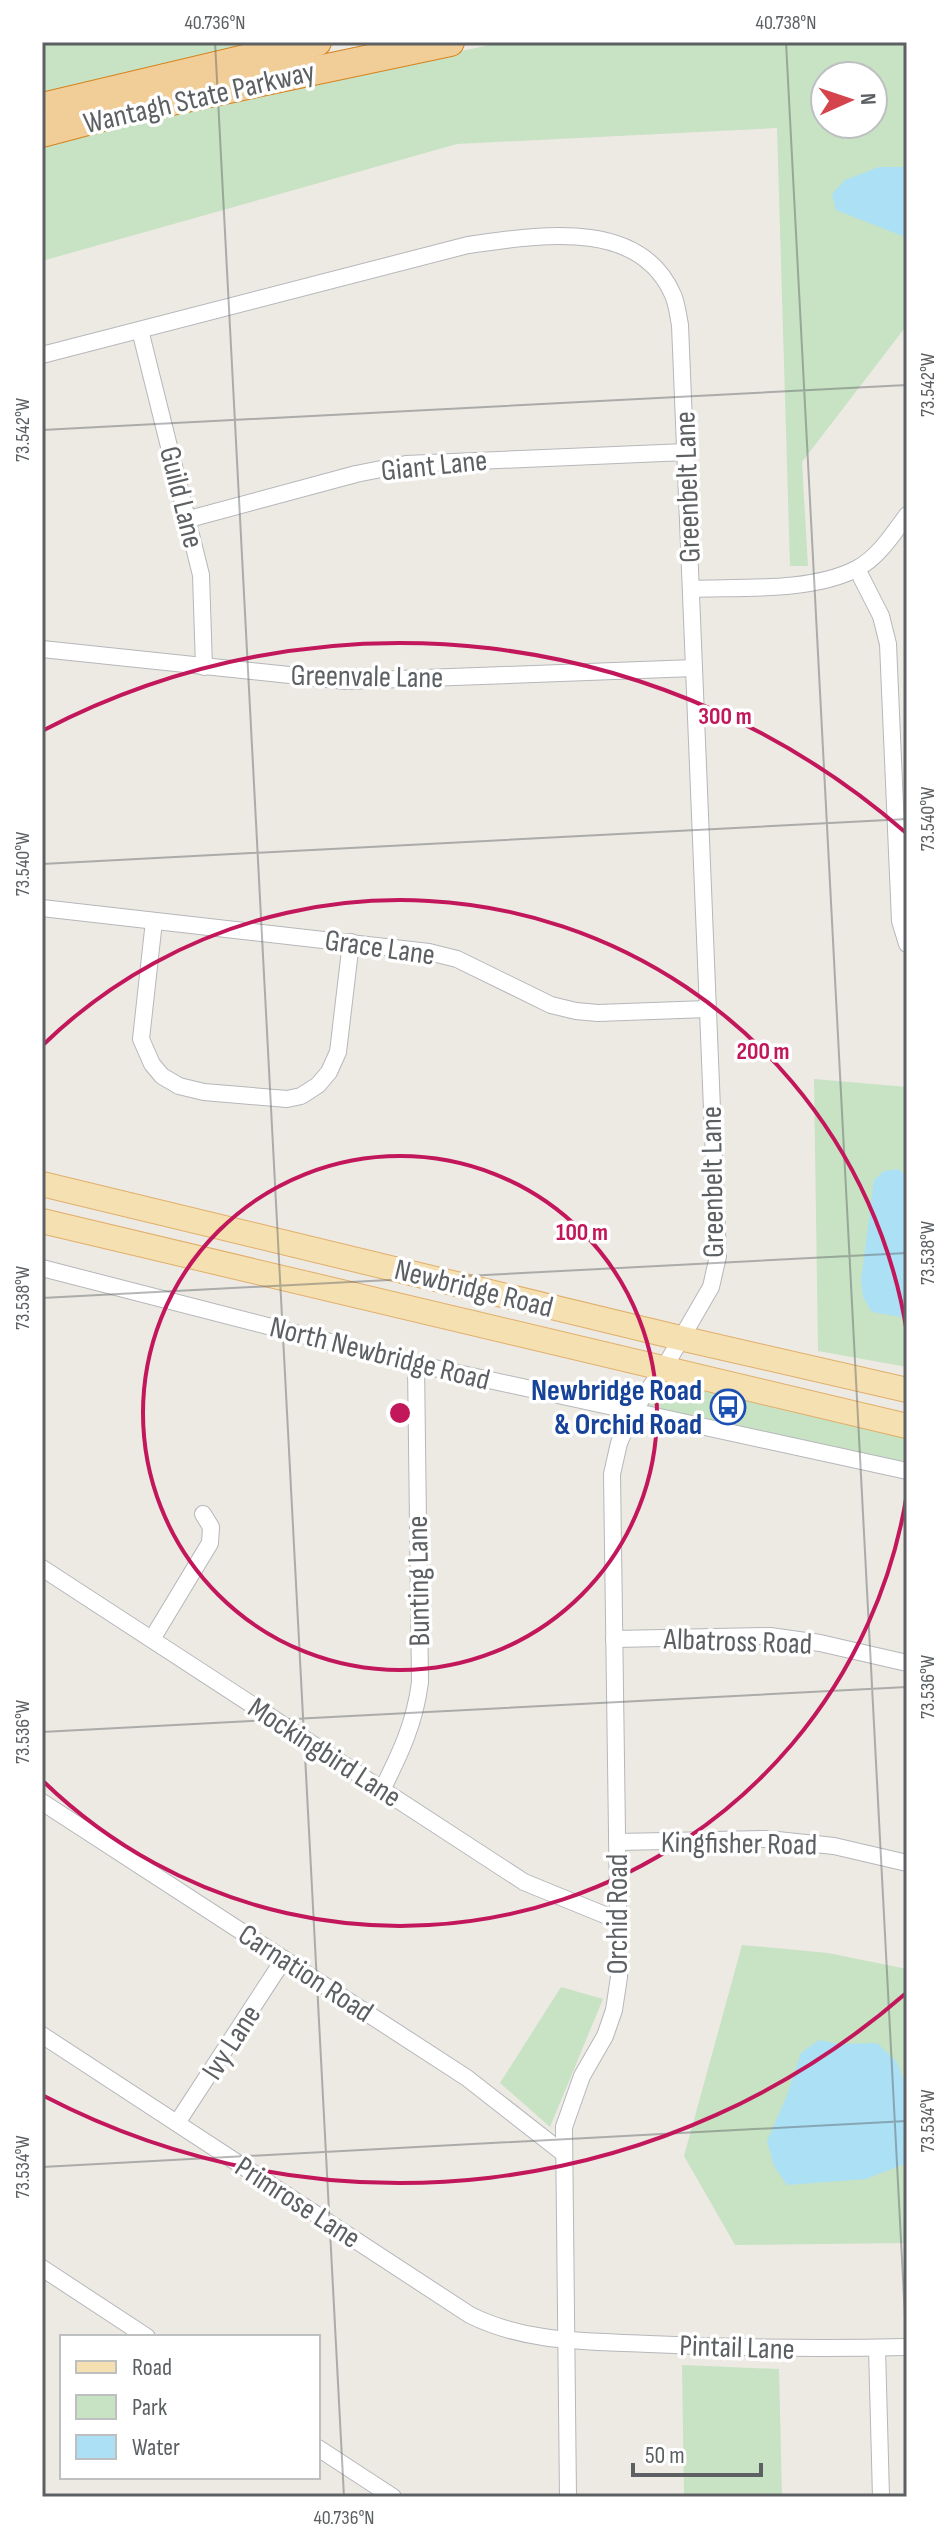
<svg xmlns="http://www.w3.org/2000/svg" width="949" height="2539" font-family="'Sofia Sans Condensed',sans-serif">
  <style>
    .green { fill: #c8e2c4; fill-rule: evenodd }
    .water { fill: #ace0f5 }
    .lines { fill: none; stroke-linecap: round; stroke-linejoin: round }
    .minor-casing { stroke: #b5b7ba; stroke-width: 18 }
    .primary-casing { stroke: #e1ae6a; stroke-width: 26 }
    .motorway-casing { stroke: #d7811a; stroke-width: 30 }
    .minor { stroke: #fff; stroke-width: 16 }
    .primary { stroke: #f5e0b1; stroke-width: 24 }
    .motorway { stroke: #f1cd98; stroke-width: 28 }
    .ticks { fill: none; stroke: #5c6063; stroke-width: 2; stroke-opacity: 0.45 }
    .ring { fill: none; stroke: #c2185b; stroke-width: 4 }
    .labels { text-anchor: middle; stroke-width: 7; stroke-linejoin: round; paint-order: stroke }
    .street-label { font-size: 30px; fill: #5c6063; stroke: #fff }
    .transit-label { font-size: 30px; font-weight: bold; fill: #164399; stroke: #fff; text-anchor: end }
    .centre { fill: #c2185b; stroke: #fff; stroke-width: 4 }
    .ring-label { font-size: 24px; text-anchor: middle; font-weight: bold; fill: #c2185b; stroke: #fff; stroke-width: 7; stroke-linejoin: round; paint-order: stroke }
    .neatline { fill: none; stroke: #5c6063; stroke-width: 3 }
    .ticks-label { font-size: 20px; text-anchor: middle; fill: #5c6063 }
  </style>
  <rect width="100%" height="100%" fill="#edeae4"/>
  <g class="green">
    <path d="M42 42H262L42 96Z"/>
    <path d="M504 42H907V325L802 462 808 566H790L777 128 457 144 42 261V148L201 106ZM825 76H873V124H825Z"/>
    <path d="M814 1079 907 1087V1367L818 1351Z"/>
    <path d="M664 1375 907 1432V1466L639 1407Z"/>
    <path d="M742 1945 828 1953 907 1969V2243L735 2245 684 2156Z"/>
    <path d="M561 1987 603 1999 550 2127 500 2083Z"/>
    <path d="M682 2365 779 2369 782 2497H684Z"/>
  </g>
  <g class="water">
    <path d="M879 167H907L905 237 836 210 832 194 845 180Z"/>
    <path d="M899 1169 907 1177V1318L872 1312 863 1297 861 1280 874 1180 884 1171Z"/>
    <path d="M819 2040 839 2044 877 2043 897 2062 907 2090V2163L866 2179 787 2185 774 2166 767 2141 786 2098 801 2053Z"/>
  </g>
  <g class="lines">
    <g class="minor-casing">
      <g id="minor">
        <path d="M140 330 201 575 204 667"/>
        <path d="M42 355 468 245C535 236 639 216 673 295 677 304 678 315 680 325L718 1256 711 1287 664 1368 633 1411 619 1443 612 1474 619 1977 614 2010 605 2036 582 2076 564 2127 568 2497"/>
        <path d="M189 519 356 474 406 464 686 452"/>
        <path d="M857 569 881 616 888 644 900 921 907 944"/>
        <path d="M691 589C741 587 811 592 856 569 878 558 893 534 907 515"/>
        <path d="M42 649 346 681 694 668"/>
        <path d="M42 908 429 952 457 959 551 1005 576 1011 598 1013 707 1009"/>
        <path d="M154 921 141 1039 152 1064 162 1076 179 1086 204 1092 287 1099 301 1096 318 1085 329 1072 338 1052 351 942"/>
        <path d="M42 1268 416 1364 907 1471"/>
        <path d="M42 1568 524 1882 617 1920"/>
        <path d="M152 1639 210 1543 211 1527 203 1514"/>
        <path d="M614 1639 770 1636 820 1643 907 1663"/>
        <path d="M382 1790C400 1754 415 1723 420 1682L416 1364"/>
        <path d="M42 1802 467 2078 563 2153"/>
        <path d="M617 1842 768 1839 834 1846 907 1863"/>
        <path d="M42 2035 470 2315C526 2343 587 2341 649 2344 735 2348 821 2349 907 2347"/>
        <path d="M177 2123 284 1959"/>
        <path d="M42 2268 147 2337"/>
        <path d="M877 2348 881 2497"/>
        <path d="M318 2448 393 2497"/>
      </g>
    </g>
    <g class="primary-casing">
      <g id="primary">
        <path d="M42 1184 680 1338 907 1390"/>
        <path d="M42 1221 907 1426"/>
      </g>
    </g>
    <g class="motorway-casing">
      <g id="motorway">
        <path d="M42 107 317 42"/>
        <path d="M42 133 129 110 450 42"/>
      </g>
    </g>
    <use href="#minor" class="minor"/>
    <use href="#primary" class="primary"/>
    <use href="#motorway" class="motorway"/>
  </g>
  <path class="ticks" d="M215 42 344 2497M786 42 907 2355M42 430 907 385M42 864 907 819M42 1298 907 1253M42 1732 907 1687M42 2167 907 2121"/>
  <g class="ring">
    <circle cx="400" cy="1413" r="257"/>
    <path d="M907 1493A513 513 0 0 1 44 1782M44 1044A513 513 0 0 1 907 1333"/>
    <path d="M905 1994A770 770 0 0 1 44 2096M44 730A770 770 0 0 1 905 832"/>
  </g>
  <defs>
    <g id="bus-ring" transform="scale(1.8)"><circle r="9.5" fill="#fff" stroke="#1a4fb4" stroke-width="1.5"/><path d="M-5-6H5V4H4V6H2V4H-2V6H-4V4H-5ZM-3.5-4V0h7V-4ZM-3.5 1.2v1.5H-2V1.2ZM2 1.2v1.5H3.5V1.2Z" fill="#1a4fb4"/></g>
  </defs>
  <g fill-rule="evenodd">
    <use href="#bus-ring" x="728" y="1407"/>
  </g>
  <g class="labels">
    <g class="street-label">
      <text transform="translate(199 97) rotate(-13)" y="10">Wantagh State Parkway</text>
      <text transform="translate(434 465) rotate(-6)" y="10">Giant Lane</text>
      <text transform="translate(687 487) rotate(-92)" y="10">Greenbelt Lane</text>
      <text transform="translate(182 497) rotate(76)" y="10">Guild Lane</text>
      <text transform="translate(367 676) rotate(1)" y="10">Greenvale Lane</text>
      <text transform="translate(380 947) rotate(8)" y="10">Grace Lane</text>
      <text transform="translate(712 1182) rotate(-91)" y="10">Greenbelt Lane</text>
      <text transform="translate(474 1288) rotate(14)" y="10">Newbridge Road</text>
      <text transform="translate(380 1353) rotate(14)" y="10">North Newbridge Road</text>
      <text transform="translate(418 1581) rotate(-91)" y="10">Bunting Lane</text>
      <text transform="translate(738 1641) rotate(2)" y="10">Albatross Road</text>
      <text transform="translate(325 1752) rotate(33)" y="10">Mockingbird Lane</text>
      <text transform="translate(739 1843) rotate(1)" y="10">Kingfisher Road</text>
      <text transform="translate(617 1914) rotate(-90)" y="10">Orchid Road</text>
      <text transform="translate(306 1973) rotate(33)" y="10">Carnation Road</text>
      <text transform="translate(231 2042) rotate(-57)" y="10">Ivy Lane</text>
      <text transform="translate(298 2202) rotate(33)" y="10">Primrose Lane</text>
      <text transform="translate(737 2347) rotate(2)" y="10">Pintail Lane</text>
    </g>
    <g class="transit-label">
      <text x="702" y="1400">Newbridge Road<tspan x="702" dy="34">&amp; Orchid Road</tspan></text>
    </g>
  </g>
  <circle cx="400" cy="1413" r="12" class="centre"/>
  <g class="ring-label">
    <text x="725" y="724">300 m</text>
    <text x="763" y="1059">200 m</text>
    <text x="582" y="1240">100 m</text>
  </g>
  <rect width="949" height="2539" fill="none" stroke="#ffffff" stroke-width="88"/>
  <rect x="60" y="2335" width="260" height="144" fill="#ffffff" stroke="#bebfc1" stroke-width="2"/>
  <rect x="76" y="2361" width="40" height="12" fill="#f5e0b1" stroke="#bebfc1" stroke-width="2"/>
  <text x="132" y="2375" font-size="24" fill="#5c6063">Road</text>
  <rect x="76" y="2395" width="40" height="24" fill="#c8e2c4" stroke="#bebfc1" stroke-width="2"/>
  <text x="132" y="2415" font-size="24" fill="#5c6063">Park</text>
  <rect x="76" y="2435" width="40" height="24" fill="#ace0f5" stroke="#bebfc1" stroke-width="2"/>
  <text x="132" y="2455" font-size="24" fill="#5c6063">Water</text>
  <g transform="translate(849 100) rotate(87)"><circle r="38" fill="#ffffff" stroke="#bebfc1" stroke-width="2"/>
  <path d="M0-6L14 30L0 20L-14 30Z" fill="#d5434c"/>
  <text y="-12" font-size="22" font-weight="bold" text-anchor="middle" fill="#5c6063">N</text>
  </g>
  <path d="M633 2463v12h128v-12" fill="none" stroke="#5c6063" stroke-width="4"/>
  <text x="645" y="2463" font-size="24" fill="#5c6063" stroke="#ffffff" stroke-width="6" paint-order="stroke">50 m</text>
  <rect x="44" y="44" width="861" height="2451" class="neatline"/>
  <g class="ticks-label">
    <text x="215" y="29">40.736°N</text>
    <text x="786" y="29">40.738°N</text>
    <text transform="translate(927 385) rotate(-90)" y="7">73.542°W</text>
    <text transform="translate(22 430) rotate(-90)" y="7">73.542°W</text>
    <text transform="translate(927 819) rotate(-90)" y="7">73.540°W</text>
    <text transform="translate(22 864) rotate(-90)" y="7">73.540°W</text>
    <text transform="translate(927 1253) rotate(-90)" y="7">73.538°W</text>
    <text transform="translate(22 1298) rotate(-90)" y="7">73.538°W</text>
    <text transform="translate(927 1687) rotate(-90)" y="7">73.536°W</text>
    <text transform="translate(22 1732) rotate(-90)" y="7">73.536°W</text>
    <text transform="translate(927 2121) rotate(-90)" y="7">73.534°W</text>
    <text transform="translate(22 2167) rotate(-90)" y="7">73.534°W</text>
    <text x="344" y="2524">40.736°N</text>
  </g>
</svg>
